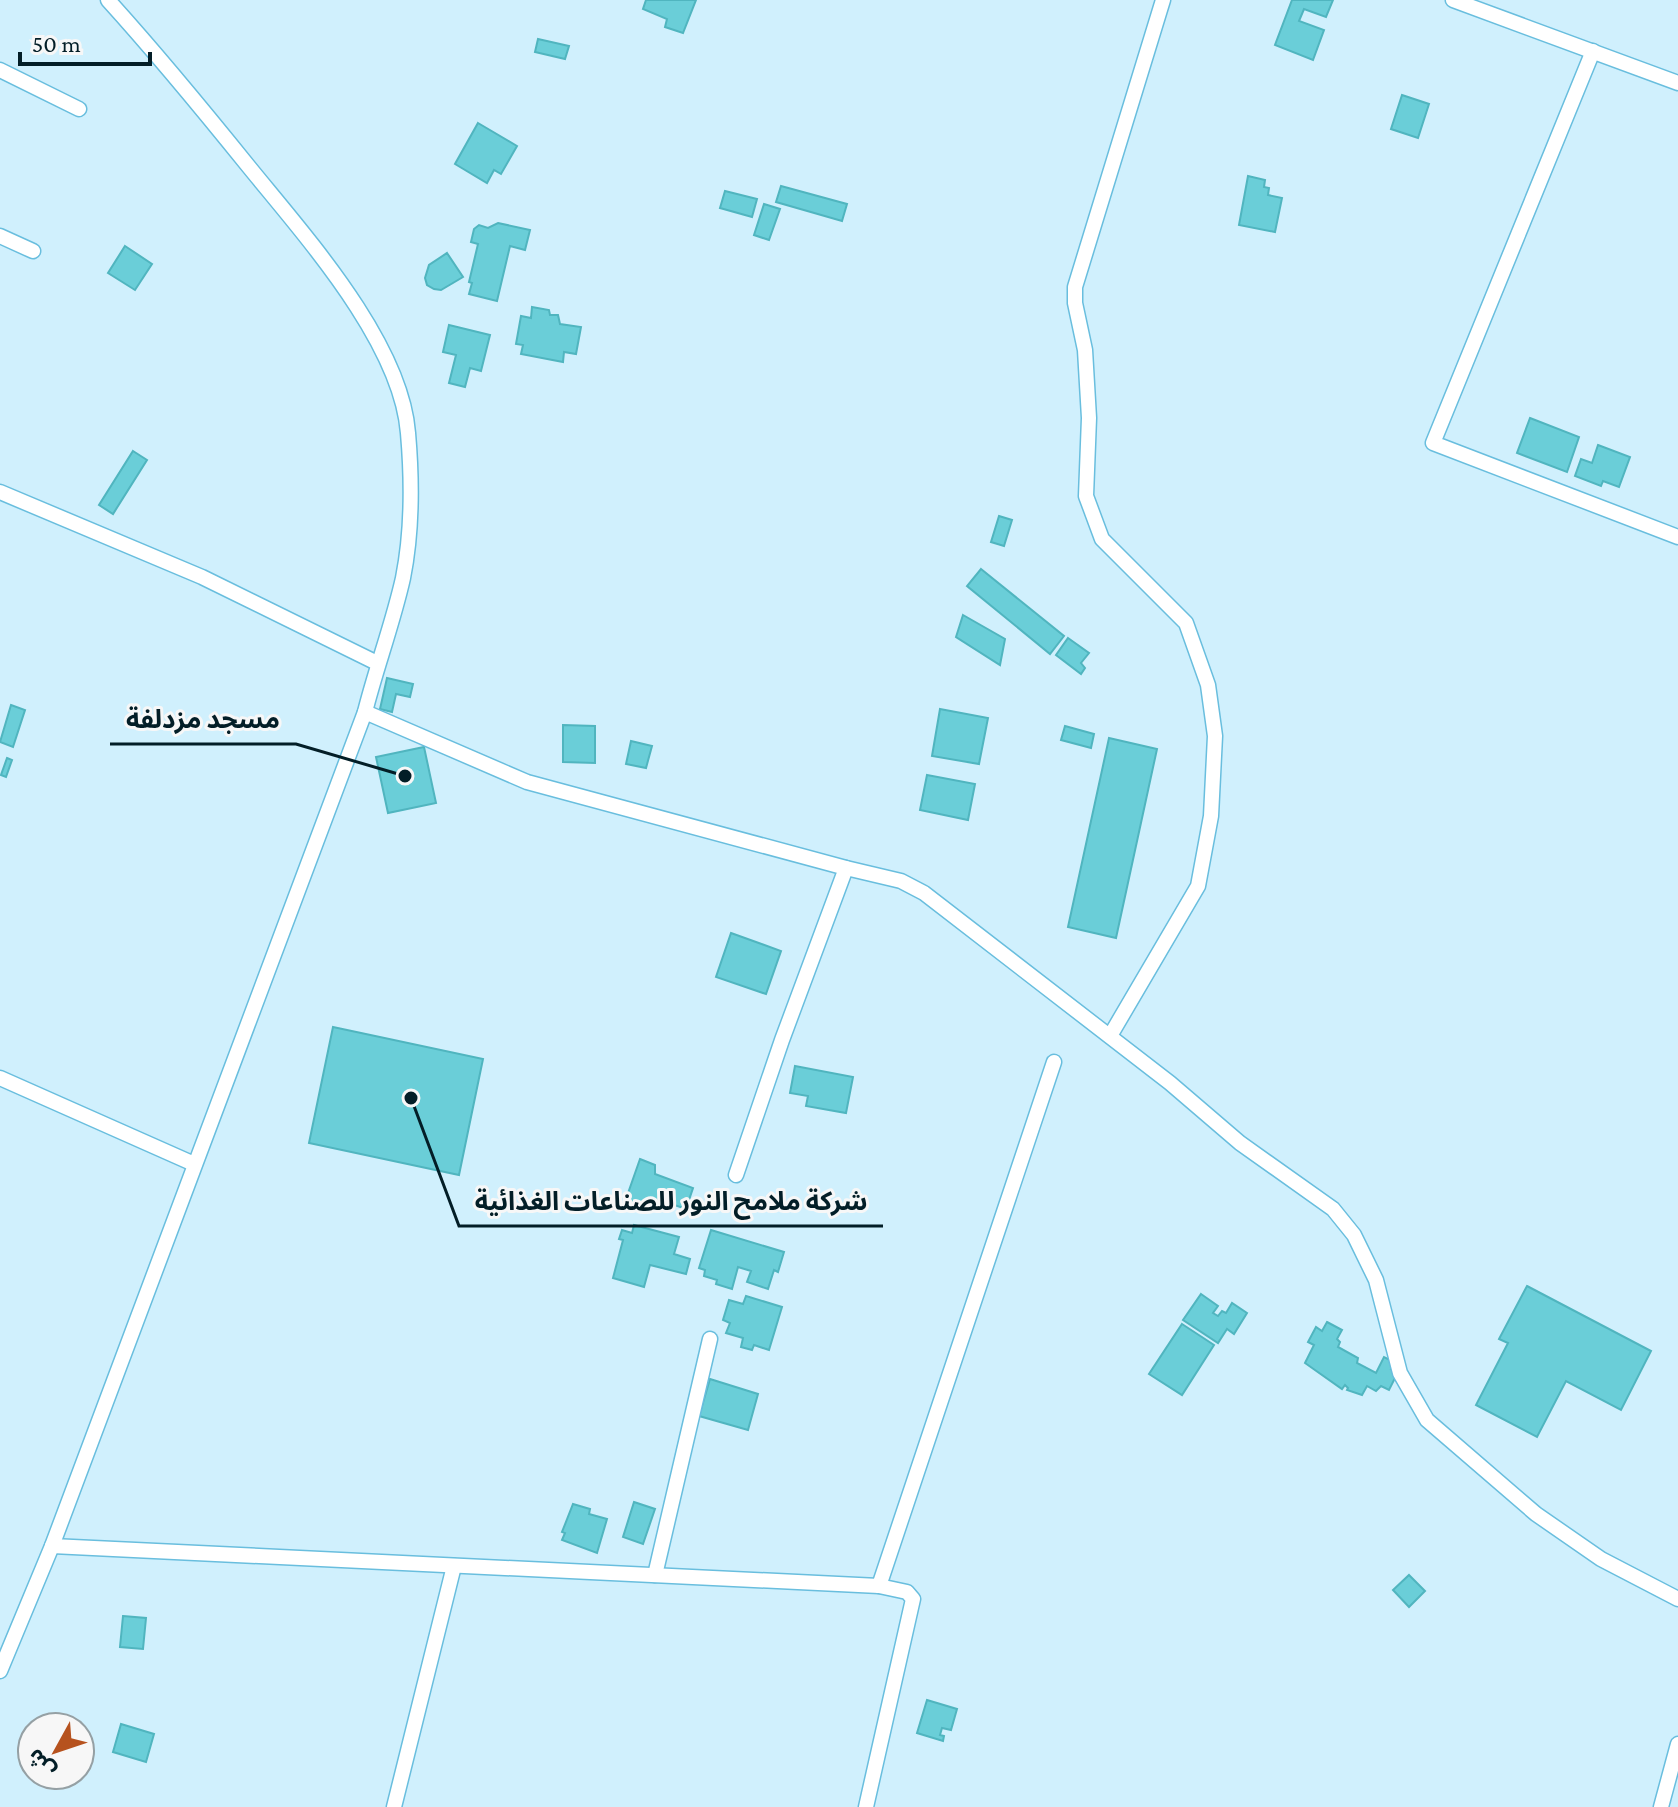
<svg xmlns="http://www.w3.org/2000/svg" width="1678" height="1807" font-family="'Crimson Pro','Noto Sans Arabic',serif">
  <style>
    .building { fill: #6aced8; stroke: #50b5bf; stroke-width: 2 }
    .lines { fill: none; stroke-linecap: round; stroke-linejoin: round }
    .minor-casing { stroke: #69bede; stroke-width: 17 }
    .minor { stroke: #fff; stroke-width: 14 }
    .leader { fill: none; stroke: #031e27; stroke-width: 3 }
    .callout-dot { fill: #031e27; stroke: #f7f7f7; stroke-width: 3 }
    .callout-label { font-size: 26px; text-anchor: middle; font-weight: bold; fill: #031e27; stroke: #f7f7f7; stroke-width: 6; stroke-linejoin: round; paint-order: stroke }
  </style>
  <rect width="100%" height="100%" fill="#d0f0fd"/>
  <g class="building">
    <path d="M646 0H696L683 33 665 27 667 19 643 9Z"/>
    <path d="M1292 0H1333L1326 17 1304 9 1299 21 1324 30 1313 60 1275 45Z"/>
    <path d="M538 39 569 46 565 59 535 52Z"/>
    <path d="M1402 95 1429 104 1418 138 1391 129Z"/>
    <path d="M478 123 517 146 501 174 494 170 487 183 455 164Z"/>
    <path d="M1248 176 1265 180 1264 187 1269 188 1268 195 1282 198 1275 232 1239 225Z"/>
    <path d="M781 186 847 204 842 221 776 202Z"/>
    <path d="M725 191 757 199 752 217 720 208Z"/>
    <path d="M764 204 780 209 769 240 754 235Z"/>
    <path d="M498 223 530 230 525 250 510 246 497 301 469 294 472 283 469 282 478 244 471 242 474 229 479 225 488 228Z"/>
    <path d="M125 246 152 264 135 290 108 273Z"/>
    <path d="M447 253 463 277 441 290 434 289 427 285 425 278 429 265Z"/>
    <path d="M532 307 549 310 550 315H558L560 324 581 327 576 354 564 352 563 362 521 354 523 345 516 344 521 316 531 318Z"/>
    <path d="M449 325 490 335 481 371 470 368 465 387 449 383 456 355 443 352Z"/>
    <path d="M1530 418 1579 437 1567 472 1517 453Z"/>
    <path d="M1598 445 1630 457 1619 487 1603 481 1601 486 1575 476 1581 459 1592 463Z"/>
    <path d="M133 451 147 460 113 514 99 505Z"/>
    <path d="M999 516 1012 520 1004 546 991 542Z"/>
    <path d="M981 569 1064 636 1050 654 967 586Z"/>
    <path d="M963 615 1005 639 1000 665 956 637Z"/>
    <path d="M1068 638 1089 653 1081 663 1085 668 1081 674 1056 655Z"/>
    <path d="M387 678 413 684 410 697 396 694 392 712 380 709Z"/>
    <path d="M11 705 25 710 13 747 0 742Z"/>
    <path d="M940 709 988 718 979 764 932 756Z"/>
    <path d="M563 725 595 726V763L563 762Z"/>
    <path d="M1065 726 1094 734 1091 748 1061 740Z"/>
    <path d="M1109 738 1157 749 1116 938 1068 927Z"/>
    <path d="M631 741 652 746 646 768 626 764Z"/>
    <path d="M424 747 436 803 388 813 376 757Z"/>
    <path d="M7 758 12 760 6 777 1 775Z"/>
    <path d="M927 775 975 784 968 820 920 810Z"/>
    <path d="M731 933 781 951 766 994 716 977Z"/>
    <path d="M333 1027 483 1059 459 1175 309 1143Z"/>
    <path d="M795 1066 853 1077 846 1113 806 1106 808 1096 790 1093Z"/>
    <path d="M640 1159 655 1165V1174L693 1188 686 1209 663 1201 660 1211 626 1199Z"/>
    <path d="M634 1225 679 1237 674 1254 690 1259 686 1274 650 1265 644 1287 613 1278 623 1240 619 1239 622 1230 632 1233Z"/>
    <path d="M711 1230 784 1252 778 1272 774 1270 768 1289 747 1282 751 1271 738 1267 732 1289 716 1284 717 1280 704 1276 705 1270 699 1268Z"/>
    <path d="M1527 1286 1651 1351 1621 1410 1566 1381 1537 1437 1476 1405 1508 1343 1499 1339Z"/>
    <path d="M1201 1294 1218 1306 1213 1313 1218 1316 1222 1311 1226 1313 1232 1303 1247 1313 1234 1334 1227 1329 1218 1343 1183 1320Z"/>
    <path d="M746 1296 782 1307 769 1350 754 1345 752 1350 741 1347 743 1338 726 1333 730 1323 723 1320 729 1300 743 1304Z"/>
    <path d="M1327 1322 1342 1330 1337 1339 1340 1342 1338 1347 1358 1358 1357 1363 1376 1373 1384 1357 1394 1362 1391 1369 1398 1372 1389 1390 1381 1386 1376 1391 1367 1386 1362 1395 1347 1390 1348 1388 1345 1385 1342 1389 1305 1363 1314 1345 1308 1342 1316 1327 1322 1331Z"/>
    <path d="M1182 1324 1214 1345 1182 1395 1149 1374Z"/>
    <path d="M710 1379 758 1394 748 1430 699 1416Z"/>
    <path d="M634 1502 655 1509 643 1544 623 1537Z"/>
    <path d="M573 1504 590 1509 589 1514 607 1519 597 1553 562 1540 565 1533 562 1532Z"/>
    <path d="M1409 1575 1425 1591 1409 1607 1393 1590Z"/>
    <path d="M123 1616 146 1618 143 1649 120 1647Z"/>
    <path d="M927 1700 957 1709 951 1730 942 1728 940 1735 944 1736 943 1741 917 1733Z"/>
    <path d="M121 1724 154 1734 146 1762 113 1752Z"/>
  </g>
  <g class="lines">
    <g class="minor-casing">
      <g id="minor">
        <path d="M1453 0 1678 83"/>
        <path d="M1593 51 1433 443 1678 537"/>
        <path d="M0 70 79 109"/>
        <path d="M0 236 33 251"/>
        <path d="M0 492 202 577 377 663"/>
        <path d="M365 712 527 782 846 868 901 881 924 893 1170 1083 1240 1143 1333 1209 1354 1235 1376 1280 1400 1373 1427 1420 1536 1514 1601 1559 1678 1599"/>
        <path d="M1110 1036 1198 886 1211 816 1215 736 1208 685 1186 623 1102 539 1086 496 1089 418 1085 350 1075 303V287L1163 0"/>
        <path d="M0 1078 194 1164"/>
        <path d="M736 1175 782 1040 846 868"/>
        <path d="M52 1546 879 1586 907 1592 913 1599 866 1807"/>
        <path d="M655 1575 710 1339"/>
        <path d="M879 1586 1054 1062"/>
        <path d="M0 1671 52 1546 365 712C376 668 393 623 403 578 412 533 412 479 408 433 401 342 305 236 249 167 203 110 157 54 108 0"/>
        <path d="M394 1807 454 1566"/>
        <path d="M1661 1807 1678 1744"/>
      </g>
    </g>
    <use href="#minor" class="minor"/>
  </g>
  <path class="leader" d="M405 776L296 744H110M411 1098L459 1226H883"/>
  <g class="callout-dot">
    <circle cx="405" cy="776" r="8"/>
    <circle cx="411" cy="1098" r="8"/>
  </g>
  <g class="callout-label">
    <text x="203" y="728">مسجد مزدلفة</text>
    <text x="671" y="1210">شركة ملامح النور للصناعات الغذائية</text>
  </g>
  <g transform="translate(56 1751) rotate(230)"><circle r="38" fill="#f7f7f7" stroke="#95a0a4" stroke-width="2"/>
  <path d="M0-6L14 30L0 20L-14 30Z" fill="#b6521e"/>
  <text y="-12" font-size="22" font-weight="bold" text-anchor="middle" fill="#031e27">ش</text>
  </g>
  <path d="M20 52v12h130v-12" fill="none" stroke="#031e27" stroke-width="4"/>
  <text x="32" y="52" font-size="24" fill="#031e27" stroke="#f7f7f7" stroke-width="6" paint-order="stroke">50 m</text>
</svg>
